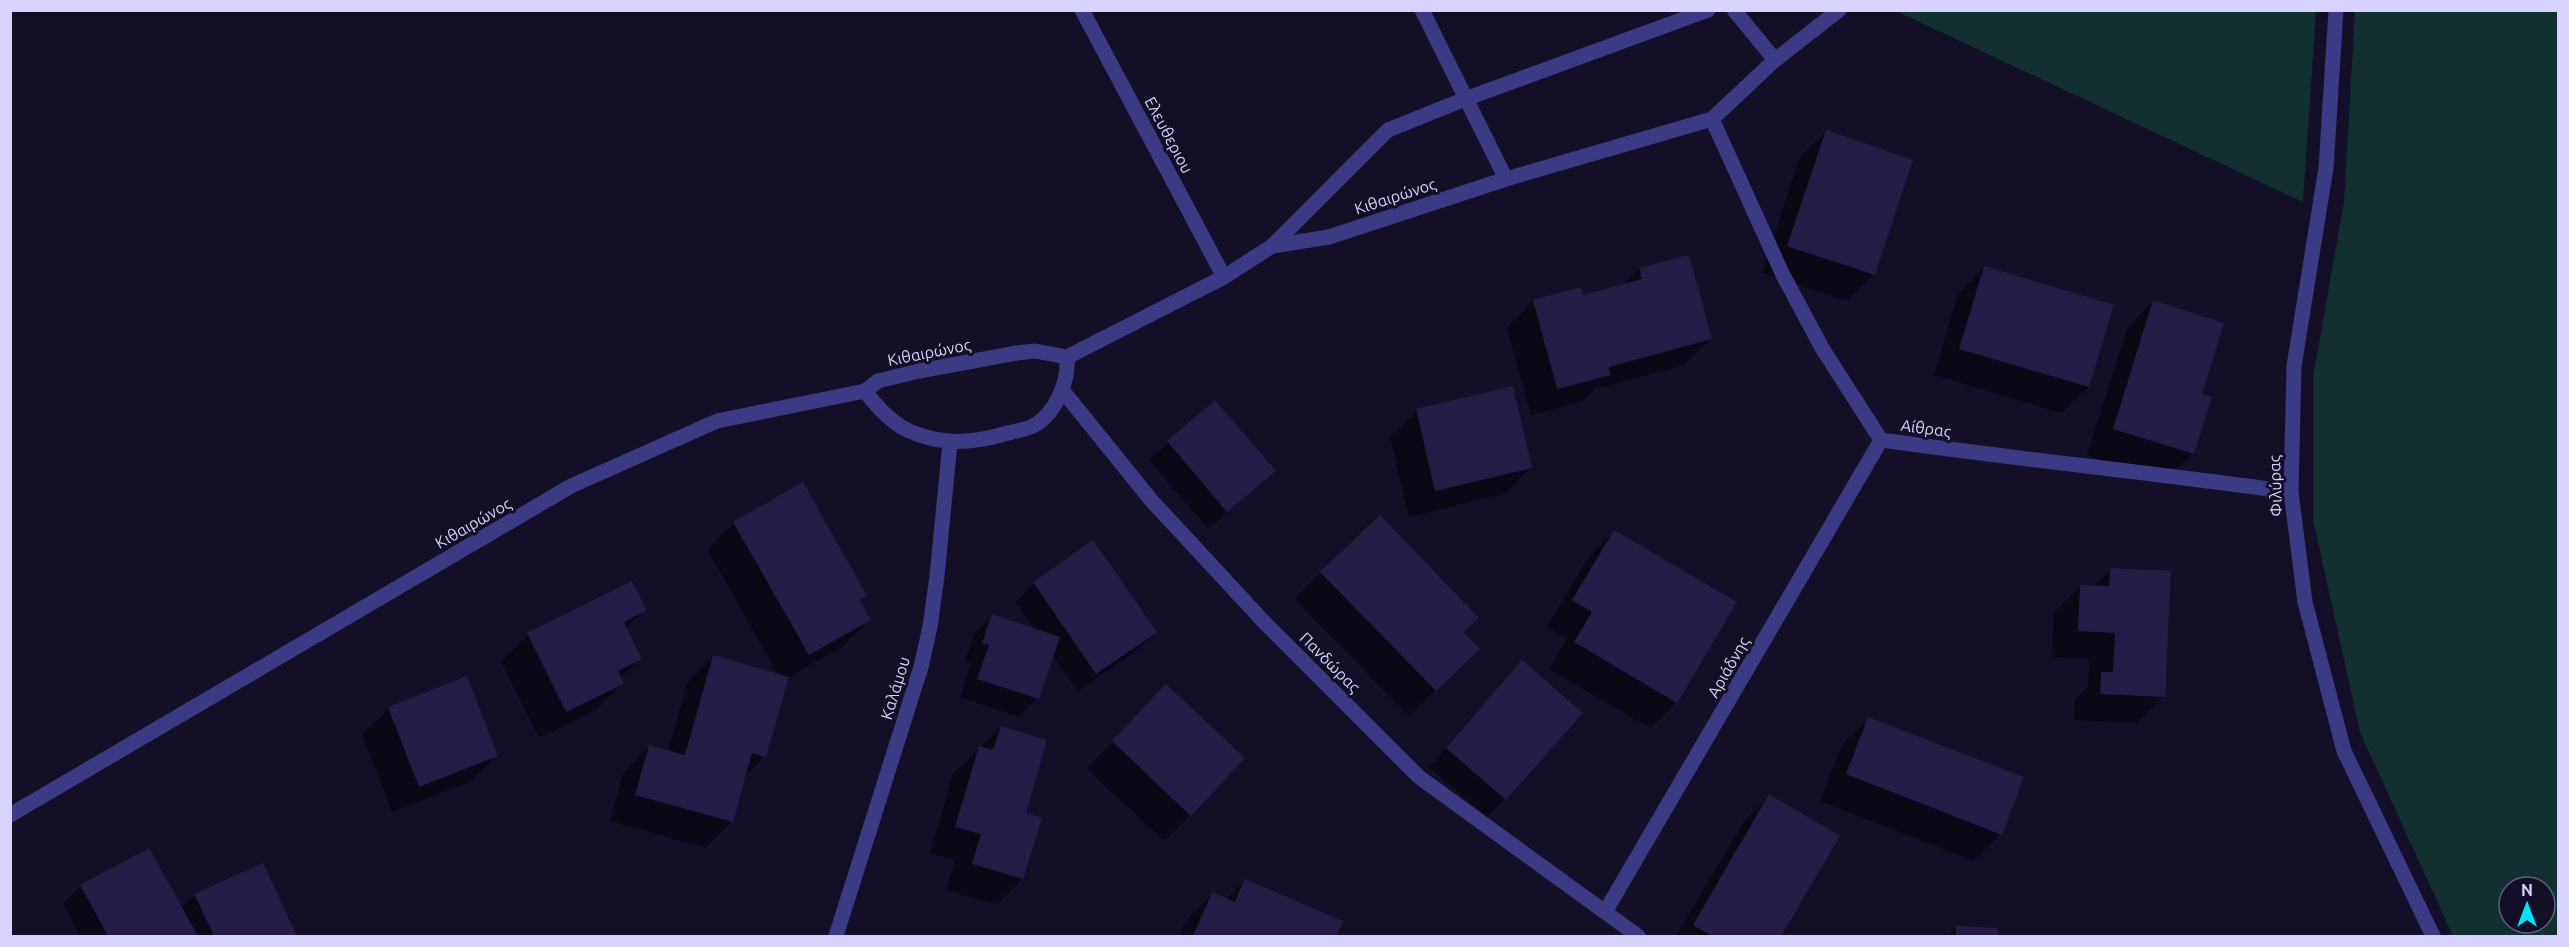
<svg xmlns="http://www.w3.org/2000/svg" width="2569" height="947" font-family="Ubuntu,sans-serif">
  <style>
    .green { fill: #12302f; fill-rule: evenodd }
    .shadow { fill: #0007 }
    .building { fill: #241b47 }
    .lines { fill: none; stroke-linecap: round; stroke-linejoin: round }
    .minor { stroke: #3d3a85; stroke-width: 15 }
    .labels { text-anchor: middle; stroke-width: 6; stroke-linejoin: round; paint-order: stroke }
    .street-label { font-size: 16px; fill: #d9d4ff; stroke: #130f26 }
  </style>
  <rect width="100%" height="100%" fill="#130f26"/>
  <g class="green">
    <path d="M1896 11H2316L2303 202Z"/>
    <path d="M2355 11H2558V936H2453L2360 732 2313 519V378L2344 202ZM2509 887H2545V923H2509Z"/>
  </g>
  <g class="shadow">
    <path d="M1826 132 1874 274 1847 301 1762 273 1799 159Z"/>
    <path d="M1984 267 2112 306 2088 387 2061 413 1934 375 1958 294Z"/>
    <path d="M1639 269 1711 339 1684 365 1595 389 1583 401 1531 415 1507 328 1533 301 1582 297 1623 285Z"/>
    <path d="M2153 302 2200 395 2193 453 2166 480 2087 455 2127 329Z"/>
    <path d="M1215 402 1274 471 1208 529 1149 460Z"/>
    <path d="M1417 411 1531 468 1504 494 1409 517 1390 437Z"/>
    <path d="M734 523 866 596 859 602 869 620 842 647 787 678 764 756 744 777 732 821 705 848 610 821 623 773 649 747 668 752 687 683 713 657 779 676 707 549Z"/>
    <path d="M1614 532 1676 702 1650 728 1549 669 1567 639 1547 627 1588 558Z"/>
    <path d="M1093 542 1155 632 1137 650 1078 691 1052 655 1037 698 1019 717 960 697 971 663 965 662 974 634 993 616 1035 630 1015 602 1034 584Z"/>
    <path d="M2111 570 2164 696 2137 723 2074 720 2075 700 2088 687 2089 659 2052 657 2054 613 2081 586 2093 587Z"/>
    <path d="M1321 573 1462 633 1451 675 1409 716 1295 599Z"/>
    <path d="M632 583 645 609 625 629 640 659 620 679 622 683 596 710 539 738 501 661 528 635Z"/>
    <path d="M1522 662 1505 799 1487 817 1429 767Z"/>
    <path d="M389 708 496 756 470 782 392 812 362 734Z"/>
    <path d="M1140 713 1190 815 1164 841 1087 769Z"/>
    <path d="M1869 719 2022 778 2000 834 1974 861 1820 801 1842 745Z"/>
    <path d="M1001 728 1024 814 1022 879 996 905 946 890 955 860 930 853 953 774Z"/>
    <path d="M1769 796 1838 836 1779 936H1676L1743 823Z"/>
    <path d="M262 865 295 936H80L63 904 81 886 181 909 195 895Z"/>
    <path d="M1245 880 1341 922 1335 936H1179L1186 921 1212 894 1226 900Z"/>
    <path d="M1957 927 1996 929 1995 936H1948Z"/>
  </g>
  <g class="building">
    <path d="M1826 130 1913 160 1875 275 1787 246Z"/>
    <path d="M1689 255 1712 339 1609 367 1611 375 1557 389 1533 300 1581 287 1583 295 1642 279 1639 268Z"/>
    <path d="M1984 266 2114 305 2089 387 1959 349Z"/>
    <path d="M2153 300 2224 323 2202 394 2212 397 2194 454 2113 429Z"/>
    <path d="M1513 386 1532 468 1435 491 1416 409Z"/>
    <path d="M1215 400 1276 471 1227 512 1167 441Z"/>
    <path d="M803 482 867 596 860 600 871 620 809 655 733 522Z"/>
    <path d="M1380 515 1479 618 1463 632 1480 649 1436 691 1320 572Z"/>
    <path d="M1614 530 1737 602 1677 703 1574 642 1592 612 1572 600Z"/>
    <path d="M1093 540 1157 632 1096 674 1033 582Z"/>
    <path d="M2110 568 2171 571 2165 697 2100 694 2101 672H2113L2115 633 2078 631 2080 585 2109 586Z"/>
    <path d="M632 581 647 610 624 622 642 659 618 671 624 684 566 712 527 633Z"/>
    <path d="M992 614 1060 637 1039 699 977 679 989 645 982 643Z"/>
    <path d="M713 655 789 677 766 757 752 753 733 822 635 795 649 745 685 755Z"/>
    <path d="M1522 660 1583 713 1506 800 1446 748Z"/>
    <path d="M467 676 498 756 419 787 388 707Z"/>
    <path d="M1166 684 1245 758 1191 816 1112 741Z"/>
    <path d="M1868 717 2024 777 2002 835 1846 774Z"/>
    <path d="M1001 726 1047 740 1026 813 1042 818 1023 879 972 864 981 834 955 827 979 746 993 750Z"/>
    <path d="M1769 794 1840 836 1781 936H1712L1693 925Z"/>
    <path d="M149 848 198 936H108L80 885Z"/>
    <path d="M263 863 297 936H214L194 894Z"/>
    <path d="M1245 879 1343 921 1336 936H1193L1212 892 1235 902Z"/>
    <path d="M1956 926 1997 928V936H1956Z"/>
  </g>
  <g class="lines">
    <g class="minor">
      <path d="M1082 10 1224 277"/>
      <path d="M1422 10 1506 179"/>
      <path d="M1734 10 1775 60"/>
      <path d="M2336 10 2326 168 2294 366 2291 492 2305 602 2344 751 2433 936"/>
      <path d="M1712 119 1782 273 1822 348 1881 440C2017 459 2154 473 2291 492"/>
      <path d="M1272 246 1388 130 1465 99 1708 10"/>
      <path d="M865 391C877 407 894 426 914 433 944 445 973 443 1004 434 1012 432 1022 430 1031 427 1055 416 1069 382 1067 357"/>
      <path d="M1063 391 1151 500 1264 622 1419 777 1638 936"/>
      <path d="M10 815 571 486 717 421 865 391 878 381 919 371 1017 353 1035 351 1067 357 1224 277 1272 246 1329 237 1506 179 1712 119 1775 60 1839 10"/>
      <path d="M1605 912 1881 440"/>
      <path d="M836 936 921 667 930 627 937 576 950 443"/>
    </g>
  </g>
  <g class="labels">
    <g class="street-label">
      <text transform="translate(1169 135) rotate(62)" y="6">Ελευθεριου</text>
      <text transform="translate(1395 196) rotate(-18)" y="6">Κιθαιρώνος</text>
      <text transform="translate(929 352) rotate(-11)" y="6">Κιθαιρώνος</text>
      <text transform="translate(1926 428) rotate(8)" y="6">Αίθρας</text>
      <text transform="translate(2275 486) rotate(-92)" y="6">Φιλύρας</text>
      <text transform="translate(473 523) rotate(-30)" y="6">Κιθαιρώνος</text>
      <text transform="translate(1330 662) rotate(45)" y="6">Πανδώρας</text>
      <text transform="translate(1728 667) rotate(-60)" y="6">Αριάδνης</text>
      <text transform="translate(895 688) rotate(-73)" y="6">Καλάμου</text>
    </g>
  </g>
  <rect width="2569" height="947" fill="none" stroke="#d9d4ff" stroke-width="24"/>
  <g transform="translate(2527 905)"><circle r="28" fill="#130f26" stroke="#625e7d" stroke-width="1.5"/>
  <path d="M0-4.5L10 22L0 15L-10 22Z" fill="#00e5ff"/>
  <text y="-9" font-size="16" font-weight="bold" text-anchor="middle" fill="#d9d4ff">N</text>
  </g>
</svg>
